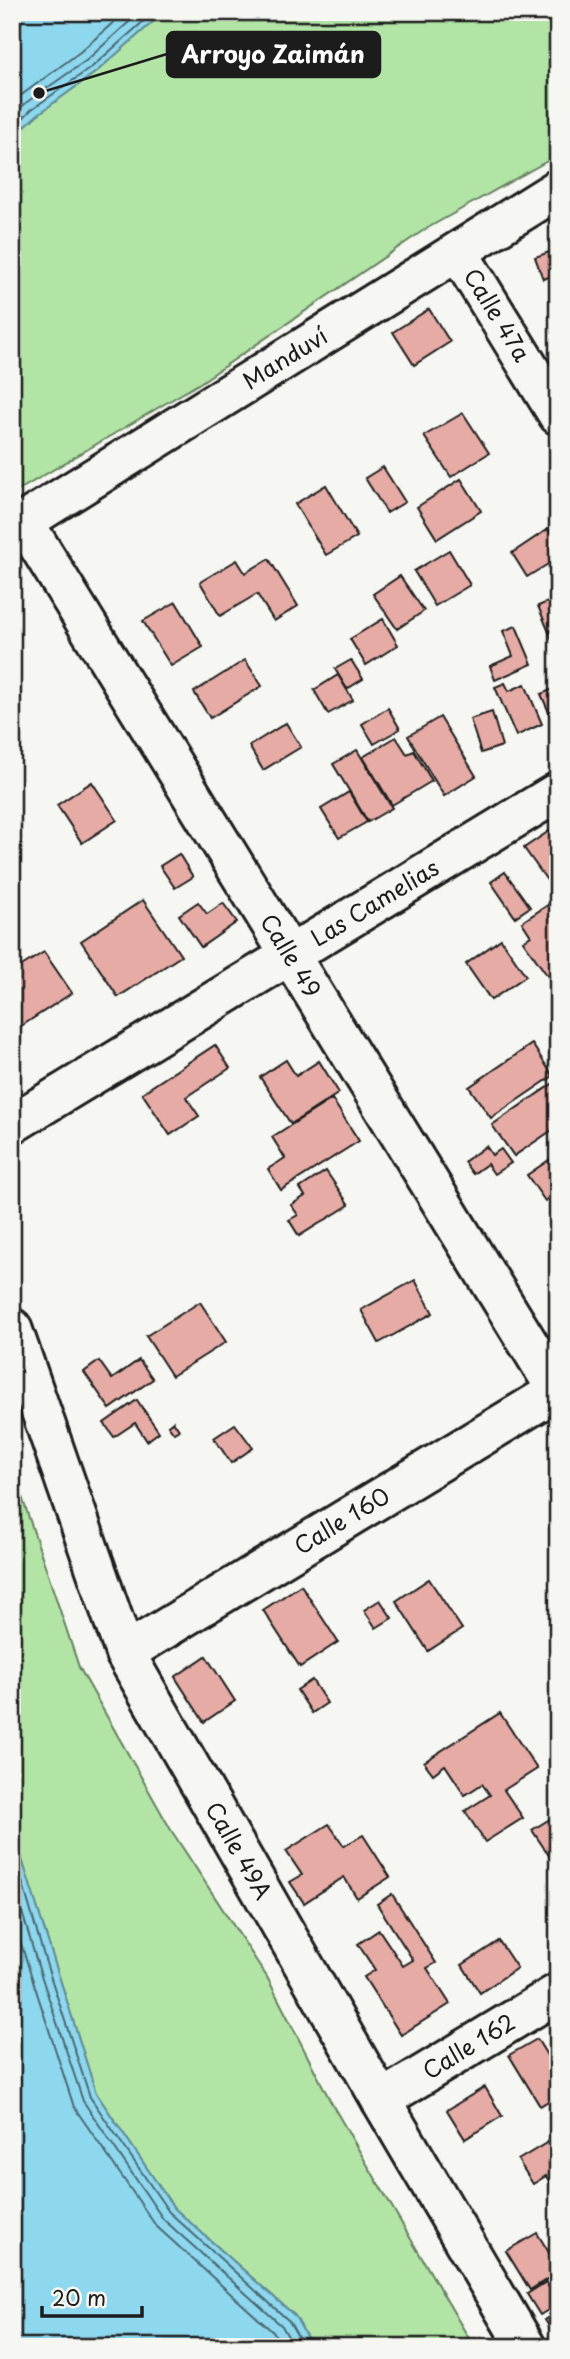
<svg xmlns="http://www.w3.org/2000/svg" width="570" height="2359" font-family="'Playpen Sans',sans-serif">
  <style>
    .green { fill: #b1e4a5; stroke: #668060; stroke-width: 2 }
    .water { fill: #8ed8ef; stroke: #608d9b; stroke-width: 2 }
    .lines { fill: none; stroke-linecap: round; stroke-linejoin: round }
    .shore { stroke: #4a6770; stroke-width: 2 }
    .building { fill: #e6aba5; stroke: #1c1c1c; stroke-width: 2 }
    .minor-casing { stroke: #1c1c1c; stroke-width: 44 }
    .minor { stroke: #f6f6f2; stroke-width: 38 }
    .labels { text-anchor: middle; stroke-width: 5; stroke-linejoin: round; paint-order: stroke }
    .street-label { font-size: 23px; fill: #1c1c1c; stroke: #f6f6f2 }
    .leader { fill: none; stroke: #1c1c1c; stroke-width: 2.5 }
    .callout-dot { fill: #1c1c1c; stroke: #f6f6f2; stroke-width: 2.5 }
    .callout { fill: #1c1c1c; stroke: #1c1c1c; stroke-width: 2.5 }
    .callout-label { font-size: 24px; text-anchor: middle; font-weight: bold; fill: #fff }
  </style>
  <rect width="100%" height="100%" fill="#f6f6f2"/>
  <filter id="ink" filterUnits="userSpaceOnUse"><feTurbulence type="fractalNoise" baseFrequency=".0143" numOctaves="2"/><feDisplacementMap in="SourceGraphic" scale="14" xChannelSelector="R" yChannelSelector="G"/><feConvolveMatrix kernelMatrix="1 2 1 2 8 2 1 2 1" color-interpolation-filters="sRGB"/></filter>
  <g filter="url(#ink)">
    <g class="green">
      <path d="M164 12H558V155L424 230 200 383 12 494V138L37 115 96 72Z"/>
      <path d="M12 1467 79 1667 171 1830 267 1977 333 2106 474 2347H312L295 2316 174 2208 96 2093 12 1828Z"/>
    </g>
    <g class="water">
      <path d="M12 12H164L96 72 37 115 12 138Z"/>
      <path d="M12 1828 96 2093 174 2208 295 2316 312 2347H12Z"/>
    </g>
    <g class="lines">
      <g class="shore">
        <path d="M12 102 80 52 125 12"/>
        <path d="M12 116 27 102 87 60 140 12"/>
        <path d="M12 129 32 109 92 67 154 12"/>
        <path d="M12 1847 46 1963 90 2097 169 2212 289 2321 304 2347"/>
        <path d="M12 1878 38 1966 83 2101 163 2219 282 2326 294 2347"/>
        <path d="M12 1916 74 2107 156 2226 274 2333 282 2347"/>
      </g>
    </g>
    <g class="building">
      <path d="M558 249V274L543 279 535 257Z"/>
      <path d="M429 309 450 342 414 365 393 332Z"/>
      <path d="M463 413 489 453 451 477 424 436Z"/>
      <path d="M383 467 405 502 387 513 365 478Z"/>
      <path d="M461 479 481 511 437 539 417 507Z"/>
      <path d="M326 485 357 537 326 555 295 504Z"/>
      <path d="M548 529 558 544V558L527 577 512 553Z"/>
      <path d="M449 550 470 585 435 606 414 571Z"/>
      <path d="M269 559 298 606 274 621 257 594 220 616 200 582 237 560 245 573Z"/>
      <path d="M400 576 424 611 397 629 373 594Z"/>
      <path d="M558 598V648L556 649 538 606Z"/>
      <path d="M176 602 203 647 171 666 143 621Z"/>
      <path d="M383 619 398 645 366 665 350 639Z"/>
      <path d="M516 626 532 664 495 680 490 666 513 656 503 631Z"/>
      <path d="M245 660 262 686 210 718 194 692Z"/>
      <path d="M351 660 363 679 347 689 335 669Z"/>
      <path d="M338 675 353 700 328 714 314 690Z"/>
      <path d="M505 683 509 691 525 684 542 724 516 736 495 687Z"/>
      <path d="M558 687V722L554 724 541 694Z"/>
      <path d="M388 708 400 729 374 744 362 724Z"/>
      <path d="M492 712 502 746 481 753 470 719Z"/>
      <path d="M440 717 476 776 444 796 408 736Z"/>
      <path d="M286 723 301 747 263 770 249 746Z"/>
      <path d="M396 737 407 754 414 751 432 781 392 805 363 757Z"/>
      <path d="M357 750 392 808 368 822 333 764Z"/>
      <path d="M92 782 117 820 82 843 57 805Z"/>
      <path d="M349 792 367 822 339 838 321 809Z"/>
      <path d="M555 827 558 831V891L556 893 524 848Z"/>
      <path d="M179 854 193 877 175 888 160 866Z"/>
      <path d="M505 872 530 907 515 917 491 882Z"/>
      <path d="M143 900 181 956 118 997 81 941Z"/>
      <path d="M554 901 558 907V982L554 985 523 941 531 936 522 922Z"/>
      <path d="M198 902 207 914 223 903 237 922 201 947 179 915Z"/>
      <path d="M501 939 526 976 491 1000 466 964Z"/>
      <path d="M44 952 72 993 12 1032V972Z"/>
      <path d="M532 1044 553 1076 491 1118 469 1087Z"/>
      <path d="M215 1045 230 1068 186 1097 199 1116 170 1135 142 1093Z"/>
      <path d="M286 1060 296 1076 319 1061 339 1093 291 1124 260 1077Z"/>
      <path d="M558 1080V1126L514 1156 492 1125Z"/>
      <path d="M332 1099 359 1141 281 1190 268 1169 285 1158 272 1137Z"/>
      <path d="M486 1146 492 1155 501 1149 511 1163 494 1174 487 1164 473 1174 464 1162Z"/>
      <path d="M558 1154V1193L545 1201 527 1175Z"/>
      <path d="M326 1171 349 1205 299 1236 289 1220 298 1215 291 1205 305 1196 300 1188Z"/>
      <path d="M415 1280 433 1313 379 1343 361 1310Z"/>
      <path d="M200 1302 226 1342 172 1376 146 1336Z"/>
      <path d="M139 1360 153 1379 110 1409 84 1372 99 1361 112 1379Z"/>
      <path d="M137 1400 159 1432 147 1441 135 1423 114 1437 104 1423Z"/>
      <path d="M173 1421 179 1430 174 1433 168 1425Z"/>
      <path d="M235 1424 253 1448 231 1463 214 1438Z"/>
      <path d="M429 1579 462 1629 428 1651 396 1601Z"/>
      <path d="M301 1585 338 1642 300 1667 263 1610Z"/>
      <path d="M380 1600 392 1618 376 1628 364 1610Z"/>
      <path d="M206 1656 235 1701 204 1722 175 1677Z"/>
      <path d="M312 1680 327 1703 312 1713 297 1690Z"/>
      <path d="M500 1713 537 1769 504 1790 523 1818 485 1842 465 1811 490 1795 482 1784 465 1795 445 1765 433 1774 424 1762Z"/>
      <path d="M558 1814V1869L532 1830Z"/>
      <path d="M329 1824 344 1846 363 1835 390 1877 357 1898 344 1877 304 1903 290 1882 302 1875 286 1851Z"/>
      <path d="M392 1894 436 1963 427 1968 450 2004 401 2035 364 1977 375 1970 358 1944 379 1930 403 1966 413 1960 377 1904Z"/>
      <path d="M499 1941 517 1968 480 1993 462 1965Z"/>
      <path d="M537 2039 558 2073V2095L540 2106 509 2055Z"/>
      <path d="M485 2087 502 2116 465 2139 447 2110Z"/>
      <path d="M558 2136V2196L546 2176 533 2184 518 2160Z"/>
      <path d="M537 2233 558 2267V2272L530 2290 506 2251Z"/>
      <path d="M546 2282 558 2304 540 2315 527 2294Z"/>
      <path d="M558 2312V2340L545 2320Z"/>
    </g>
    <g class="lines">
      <g class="minor-casing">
        <g id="minor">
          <path id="s1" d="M458 252 558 415"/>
          <path id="s2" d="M24 522 558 1392"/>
          <path id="s3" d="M12 529 558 189"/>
          <path id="s4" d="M12 1124 558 792"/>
          <path id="s5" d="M12 1328 125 1653 381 2100 526 2347"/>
          <path id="s6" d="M125 1653 558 1390"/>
          <path id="s7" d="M381 2100 558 1993"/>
        </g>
      </g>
      <use href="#minor" class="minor"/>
    </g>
  </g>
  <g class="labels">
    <g class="street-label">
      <text dy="8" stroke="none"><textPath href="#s1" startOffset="74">Calle 47a</textPath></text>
      <text dy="8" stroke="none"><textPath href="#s3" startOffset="322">Manduví</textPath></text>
      <text dy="8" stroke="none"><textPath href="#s4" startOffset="425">Las Camelias</textPath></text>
      <text dy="8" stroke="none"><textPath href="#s2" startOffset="509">Calle 49</textPath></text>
      <text dy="8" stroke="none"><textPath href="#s6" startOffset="254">Calle 160</textPath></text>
      <text dy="8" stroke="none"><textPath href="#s5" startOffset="572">Calle 49A</textPath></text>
      <text dy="8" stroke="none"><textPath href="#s7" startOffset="103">Calle 162</textPath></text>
    </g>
  </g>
  <path class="leader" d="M39 93L167 54"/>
  <circle class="callout-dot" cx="39" cy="93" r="7"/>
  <rect class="callout" x="167" y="32" width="213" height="45" rx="7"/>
  <g class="callout-label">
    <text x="273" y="63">Arroyo Zaimán</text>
  </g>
  <rect width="570" height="2359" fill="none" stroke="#f6f6f2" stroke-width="42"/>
  <rect x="21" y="21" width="528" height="2317" fill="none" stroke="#1c1c1c" stroke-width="2.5" filter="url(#ink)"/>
  <path d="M42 2306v10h100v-10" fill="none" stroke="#1c1c1c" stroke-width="3.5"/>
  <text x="52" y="2306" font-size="21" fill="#1c1c1c" stroke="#f6f6f2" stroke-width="5" paint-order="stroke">20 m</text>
</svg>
